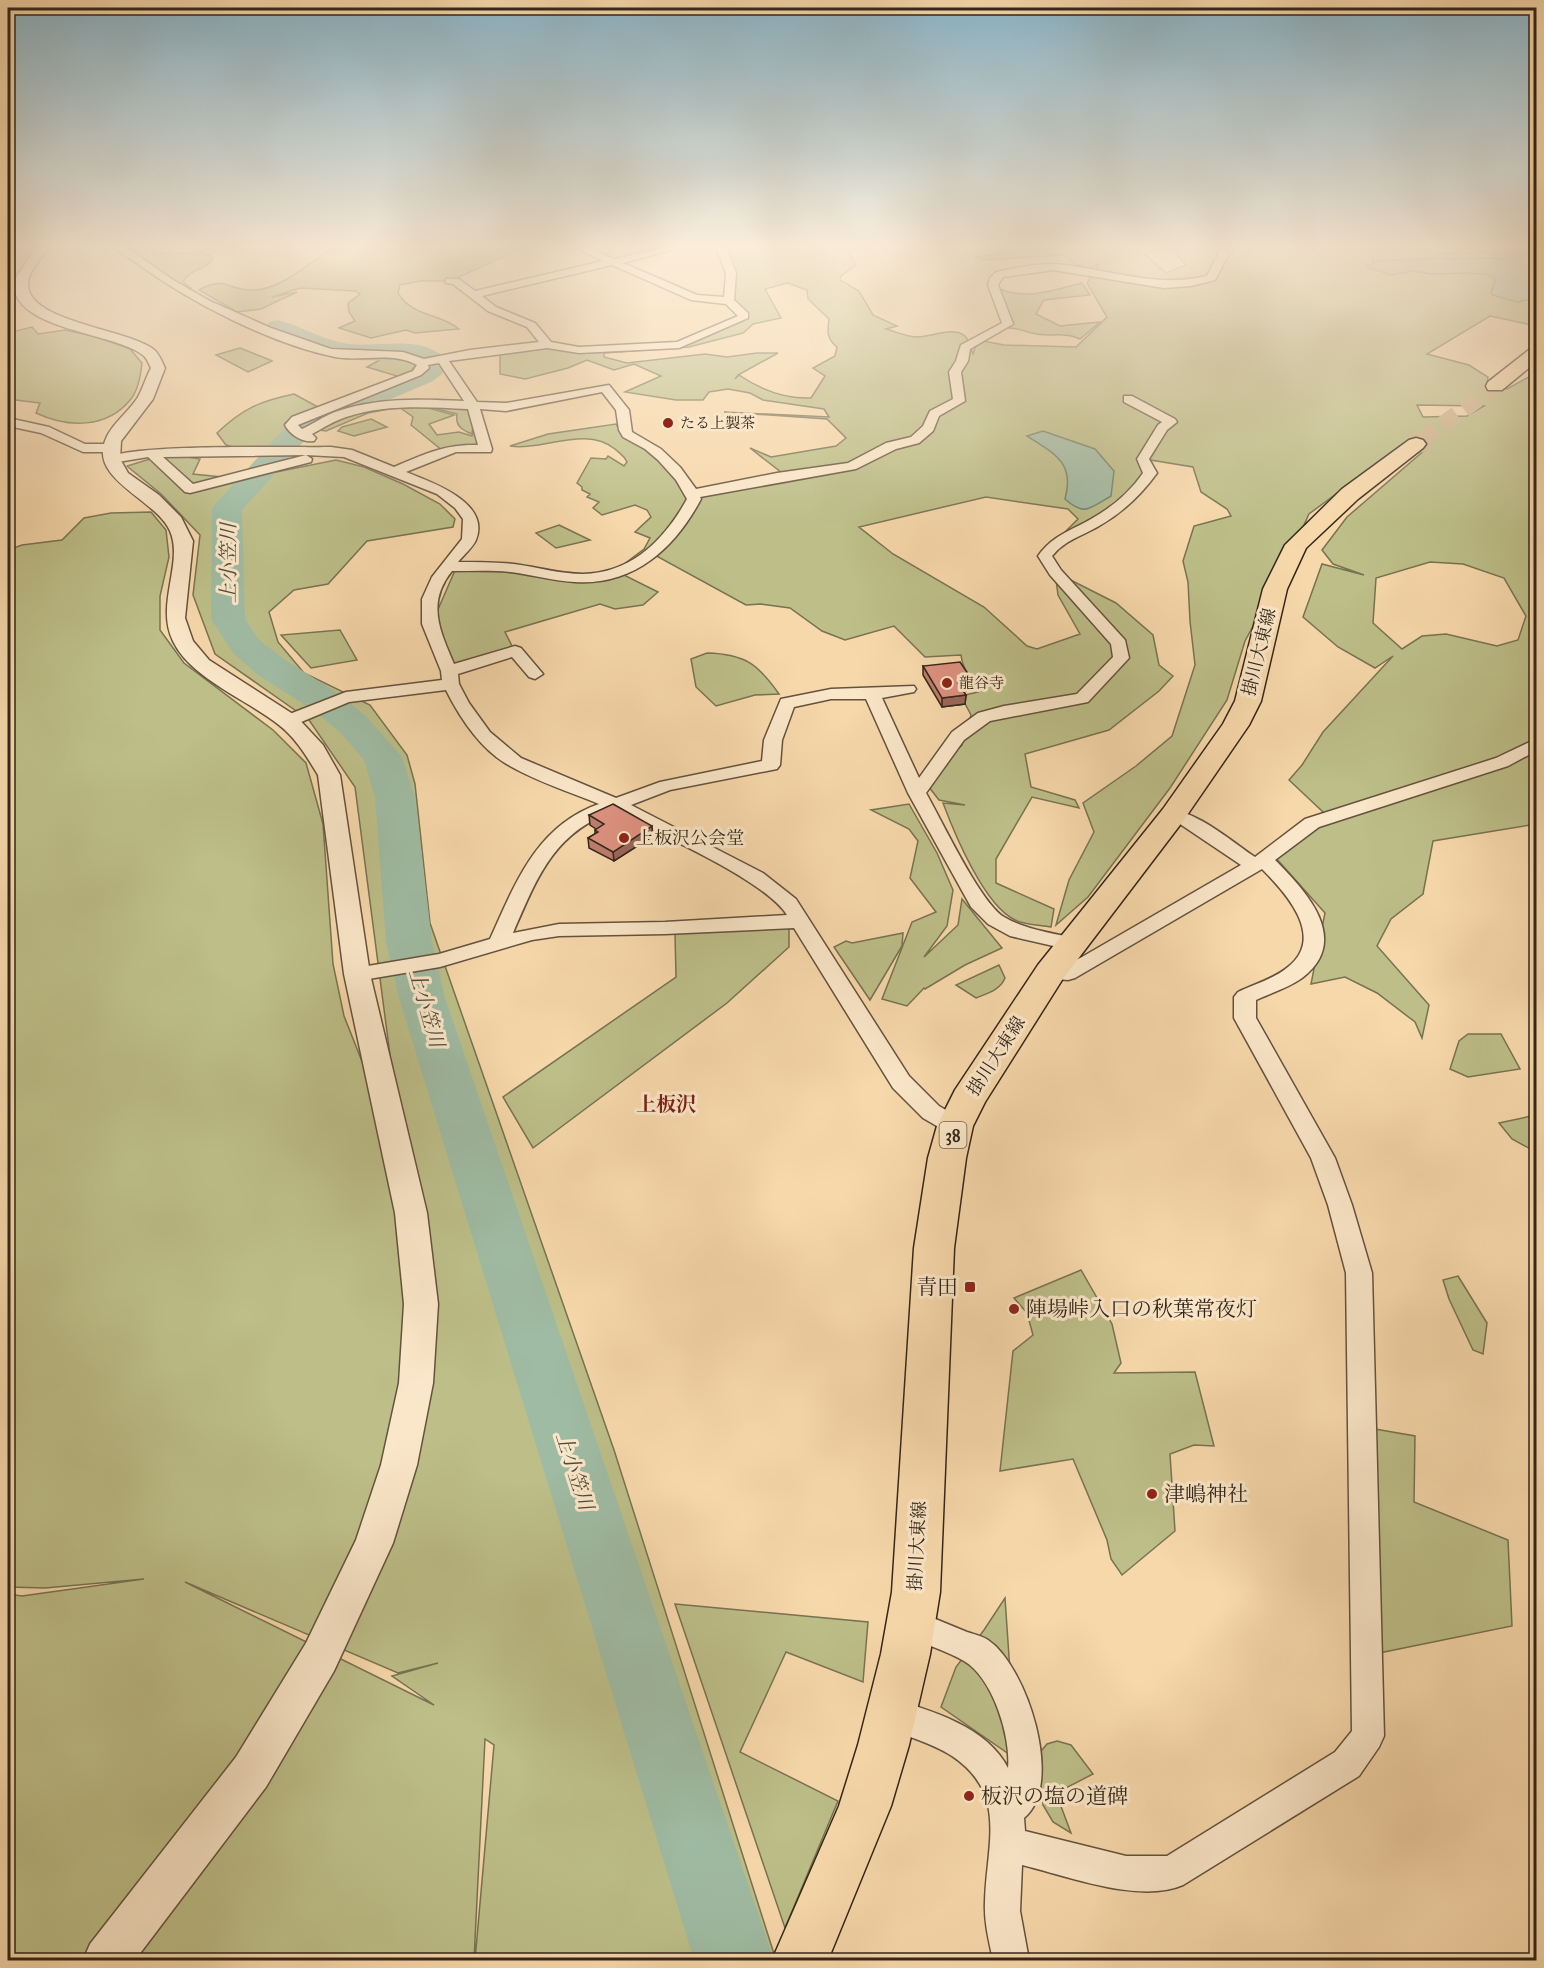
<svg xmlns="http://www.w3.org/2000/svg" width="1544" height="1968" font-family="'IM FELL Great Primer','Noto Serif JP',serif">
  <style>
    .green { fill: #bdbe88; stroke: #787251; stroke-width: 1.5; fill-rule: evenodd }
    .water { fill: #9fbba3; stroke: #747f6c; stroke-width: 1.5 }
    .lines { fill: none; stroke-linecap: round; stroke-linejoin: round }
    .river { fill: #9fbba3; fill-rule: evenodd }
    .primary-tunnel-far1 { stroke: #d0b48e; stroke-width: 17; stroke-dasharray: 17 9; stroke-linecap: butt }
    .primary-tunnel { stroke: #d0b48e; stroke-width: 22; stroke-dasharray: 22 11; stroke-linecap: butt }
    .minor-casing { stroke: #64523e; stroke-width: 3 }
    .tertiary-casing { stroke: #64523e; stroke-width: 3 }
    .primary-casing { stroke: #33261a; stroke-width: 3 }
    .minor { fill: #fae6c8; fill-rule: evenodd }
    .tertiary { fill: #fae6c8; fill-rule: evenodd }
    .primary { fill: #f7d8ab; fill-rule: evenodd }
    .wall { fill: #be7d6e; stroke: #33261a; stroke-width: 1.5 }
    .shaded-wall { fill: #9b665a; stroke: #33261a; stroke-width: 1.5 }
    .building { fill: #dd9180; stroke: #33261a; stroke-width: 1.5 }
    .poi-dot { fill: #8f2418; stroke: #fae6c8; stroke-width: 2 }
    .labels { text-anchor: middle; stroke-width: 6; stroke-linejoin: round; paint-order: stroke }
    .far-poi-label { font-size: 15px; fill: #33261a; stroke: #fae6c8; text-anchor: start }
    .shield { fill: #fae6c8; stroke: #6f604e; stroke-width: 1.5 }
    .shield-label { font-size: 16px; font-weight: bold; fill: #33261a }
    .street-label { font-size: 18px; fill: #33261a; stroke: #fae6c8 }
    .poi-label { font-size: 18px; fill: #33261a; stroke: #fae6c8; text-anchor: start }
    .water-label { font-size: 20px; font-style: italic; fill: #4e4b3c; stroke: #fae6c8 }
    .neighbourhood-label { font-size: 20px; font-weight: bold; fill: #7a1f14; stroke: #fae6c8 }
    .near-poi-label { font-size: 21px; fill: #33261a; stroke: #fae6c8; text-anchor: start }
  </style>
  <rect width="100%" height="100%" fill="#f7d8ab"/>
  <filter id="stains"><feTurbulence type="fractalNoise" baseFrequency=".00333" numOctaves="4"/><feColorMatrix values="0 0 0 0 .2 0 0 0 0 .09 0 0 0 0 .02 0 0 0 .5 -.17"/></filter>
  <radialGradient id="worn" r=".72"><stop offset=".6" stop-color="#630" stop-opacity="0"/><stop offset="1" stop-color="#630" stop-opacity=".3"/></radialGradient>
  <g class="green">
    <path d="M8 248H32L25 264 13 279 15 286 8 288Z"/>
    <path d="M121 248H149L156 252 170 254 203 252 212 257V260C204 271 189 269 183 282L192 289C166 283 146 260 121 248Z"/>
    <path d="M335 248H523L450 281H420L400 285 398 293C412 317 440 313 459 329L415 333 406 330 371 338 339 328 355 321 349 312 348 303 360 294 356 291 300 288 272 297 297 292 261 309 237 312 199 290C227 274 230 293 257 290 287 286 309 261 335 248Z"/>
    <path d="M720 248H872L849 250 856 265 841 276 840 280 859 291 873 315 897 326 886 329C897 332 907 337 918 337 932 337 953 326 965 336 969 340 971 349 973 354L978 340 1004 345 1076 347 1107 317 1087 283 1100 263 1090 269C1079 266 1071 263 1063 255L987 260 975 257 1033 248H1127L1147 256 1166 273 1186 265 1170 248H1420L1442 253 1519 252 1536 258V262L1492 258 1386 260 1375 262 1372 256 1373 263 1367 266 1391 274 1412 271 1433 274 1465 273 1484 274 1496 277 1492 290 1494 295 1517 302 1536 298V306L1534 307 1536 310V326L1490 316 1427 354 1469 365 1488 377 1487 384 1507 389 1536 373V824L1433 841 1423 894 1391 919 1377 946 1429 1005 1422 1038 1415 1022 1377 993 1345 977 1311 984 1325 913 1275 857 1323 812 1289 780 1302 765 1323 732 1393 656 1375 668 1338 647 1303 617 1322 564 1364 575 1333 564 1322 550 1347 517 1427 448 1406 442 1309 514 1283 571 1245 641 1227 700 1170 788 1088 897 1056 925 1069 880 1094 832 1083 803 1136 766 1172 736 1195 665 1190 621 1188 582 1183 561 1194 526 1231 516 1227 509 1201 492 1193 467 1144 459 1148 468 1119 504 1056 541 1078 519 1068 509 986 497 859 527 893 554 984 607 1027 646 1037 649 1080 634 1058 595 1055 572 1116 603 1153 635 1159 665 1173 676 1159 691 1109 730 1025 754 1031 787 1075 800 1079 808 1032 797 996 859V883L1054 909 1051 927C1040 925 1024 925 1015 920 984 905 955 835 943 803L965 805 939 800 925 782 962 745 971 715 961 696 978 692C972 679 962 669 961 655L925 657 894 626 845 640 822 631 790 608 761 604 746 605 653 554 624 564 644 549 650 538 635 532 651 517 647 510 635 505 602 515 593 508 599 502 587 497 590 494 582 490V487L577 483 591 458 606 459 608 456 624 466 627 462C624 455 620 454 615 449 586 425 543 451 510 446L548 434 616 424 623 437 648 445 692 494 782 473 750 448 771 457 836 446 846 438 827 419 724 412 829 417 824 409 763 400 750 393 728 389 709 392 703 400H676L625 392 661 376 634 364 614 370 587 360 568 368 525 379 500 374V350L547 345 579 350 679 345 742 318 729 301 731 273ZM787 283 807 290 808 299 829 319C827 332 827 339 837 347L835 356 813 368 825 376 811 398C784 399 761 390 739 375L735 379 738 375 778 353H757L727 357 705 354 627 363 604 357V353L689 347 743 333 753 324 781 318 765 289ZM1417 405 1483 406H1484L1467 416 1423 417ZM1430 562 1463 564 1504 578 1526 616 1518 640 1497 646 1446 634 1422 636 1402 649 1373 623 1376 578Z"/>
    <path d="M1082 283 1090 295 1044 300 1036 314 1060 326 1100 322 1080 339C1064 331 1048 338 1032 333 1023 331 1018 328 1008 328L1014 324 998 288C1025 301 1054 290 1082 283Z"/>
    <path d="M32 327 38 334 65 330 98 337 130 349 142 363C141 373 138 390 131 399 107 429 68 428 36 413L40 403 8 399V333Z"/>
    <path d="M240 348 270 360 272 361 248 372 216 355Z"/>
    <path d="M402 357 417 364 411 371 400 377 367 367 383 358Z"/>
    <path d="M294 394 318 407 285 423 287 436 271 448 240 449 226 445 217 433C242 409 260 401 294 394Z"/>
    <path d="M417 405 454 415 429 424 437 435 459 432 472 436 476 421 486 447 443 451 411 425 413 417 399 407 368 413 326 431 319 430 327 423 338 421 366 409Z"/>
    <path d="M425 406H470L474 416 472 434C462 430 455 426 457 414Z"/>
    <path d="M371 419 387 427 354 436 338 431 342 427Z"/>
    <path d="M181 456 200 459 193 474 242 479 245 497 271 473 336 460 364 467 403 484 440 504 455 519 453 527 367 541 328 584 294 590 269 612 278 642 304 673 370 705 407 755 415 784 430 923 614 1450 776 1960H475L494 1745 485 1739 474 1960H8V1594L22 1596 144 1579 45 1588 8 1587V550L22 545 62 540 84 518 111 513 151 512 166 530 169 557 160 596V630L184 663 273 730 306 763 323 824 333 964 344 1016 405 1170 355 787 309 720 215 654 193 595 200 535 161 494 127 466 150 459ZM185 1582 398 1673 438 1663 392 1676 434 1705Z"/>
    <path d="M559 525 590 540 556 548 536 533Z"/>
    <path d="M456 568 604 580 624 575 658 592 643 605 615 609 600 604 505 632 514 650 453 668 444 649 436 614Z"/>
    <path d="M340 630 357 660 311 668 281 635Z"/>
    <path d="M707 653C745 654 758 664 779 694L755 695 716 706 696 687 691 659Z"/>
    <path d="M909 804 937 853 953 890 947 926 924 957 958 925 962 899 1002 948 965 965 925 989 924 988 907 1006 882 999 912 922 936 912 910 878 918 841 909 829 871 810Z"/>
    <path d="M789 918V947L727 1003 533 1148 503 1097 676 977 675 933Z"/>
    <path d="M903 933 902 946 870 1000 834 947 846 941 852 943Z"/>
    <path d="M999 965 1005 978C1000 990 988 993 976 998L956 985Z"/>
    <path d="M1468 1034H1501L1520 1069 1468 1077 1450 1069 1459 1041Z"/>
    <path d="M1536 1115V1152L1512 1139 1499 1123Z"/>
    <path d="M1081 1270 1112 1324 1121 1363 1114 1373 1195 1372 1214 1446 1194 1445 1170 1454 1175 1531 1122 1575 1111 1559 1107 1540 1073 1459 1000 1471 1013 1351 1033 1335 1027 1313 1014 1298Z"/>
    <path d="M1458 1276 1487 1323 1483 1354 1473 1350 1449 1299 1443 1280Z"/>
    <path d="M1375 1429 1415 1436 1414 1502 1508 1540 1512 1626 1379 1653Z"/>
    <path d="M1005 1598 1016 1759 941 1707 956 1667 984 1630Z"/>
    <path d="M675 1604 868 1622 863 1682 786 1652 740 1752 838 1801 785 1928Z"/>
    <path d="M1057 1741 1071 1745 1093 1774 1056 1793 1071 1833 1053 1822 1043 1805 1037 1756 1047 1744Z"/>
  </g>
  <g class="water">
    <path d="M1508 256H1518L1536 262V298L1517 302 1493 295 1491 293 1496 278 1484 274 1465 273 1433 274 1412 271 1391 275 1367 267 1375 262 1386 260 1492 258 1503 260Z"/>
    <path d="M1043 431 1095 449 1114 471 1111 496C1090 508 1085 517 1065 499 1075 463 1055 454 1027 436Z"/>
  </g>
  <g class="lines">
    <path class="river" d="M278 320C302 326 324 341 349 344 379 348 427 333 447 362L442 374 431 382 332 424 305 440 242 510 245 619 259 640 284 659 339 694 367 717 402 757 415 797 432 942 445 998 774 1960H694L399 998 386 942 375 797 364 760 341 733 313 710 258 675 234 654 211 619 212 509 216 503 285 428 312 412 421 366 419 361H414L347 360 304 347 269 332 266 327 269 322Z"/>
    <path class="primary-tunnel-far1" d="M1422 440 1495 386"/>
    <path class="primary-tunnel" d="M1416 444 1424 438"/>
    <g class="minor-casing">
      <g id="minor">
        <path d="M115 248H127L173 280 210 301 271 328 331 349 403 352 424 359 470 350 539 342 527 327 488 311 453 284 446 283V279H459L475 291 603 261 576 248H589L614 259 662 248H679L623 263 697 295 724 297 726 273 716 248H726L736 273 734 300 748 313V318L679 348 579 353 547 348 449 361 477 402 506 403 609 385 629 410 632 432 661 449 680 467 696 489 777 473 848 463 886 443 911 437 923 426 930 411 953 399 949 372 956 361 961 345 1002 323 988 285 990 278 996 272C1018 267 1044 262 1065 265 1114 271 1158 288 1207 276L1218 255 1215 248H1225L1228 255 1215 280 1191 286 1164 288 1053 270 1003 277 998 285 1013 324 970 349 968 361 961 372 965 401 939 416 933 431 919 443 896 449 856 469 700 497 701 499C675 548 634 586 575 582 554 581 533 575 511 572 492 570 472 571 452 571 426 603 440 631 454 664L515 646 521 648 543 674 535 679 529 677 512 657 458 674 459 684 469 703 490 732 521 758 616 798 660 782 762 761 764 740 781 699 831 689 914 686 916 689 914 692 882 698 919 778 952 732 978 713 1004 706 1077 694 1113 657 1111 644 1050 575 1038 556C1052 536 1070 531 1091 519 1111 508 1130 492 1143 473L1137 459 1158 425 1162 422 1124 402V396H1132L1175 419 1177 422 1167 430 1149 459 1157 473C1141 495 1122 513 1099 526 1082 536 1065 540 1052 556L1061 570 1125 640 1129 658 1088 702 990 721 964 740 926 793C942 821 980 902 1004 917 1026 930 1053 933 1078 939L1081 944 1078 949 1071 950 1010 936 988 924 971 907 908 793 866 699H831L794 707 782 740 780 765 777 769 670 790 631 805 763 873 796 899 909 1076 939 1106 963 1120 967 1126 963 1132 955 1134 947 1132 923 1118 893 1088 794 928 665 934 559 936 532 940 440 967 357 981 350 979 347 974 350 969 439 954 490 939C515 884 536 826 599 804 570 792 538 782 510 766 481 750 460 718 446 690L349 702 294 725H282L280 721 282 717 346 692 442 680 441 671 422 624V599L432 577 462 539 463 519 455 508 437 494 344 457 306 455 312 459 311 462 190 493 185 492 148 457 112 463 106 459C123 443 297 448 331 447L352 450 394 467C424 454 445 444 478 445L468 409C427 407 385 404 346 417 334 421 323 428 312 434L316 438 314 441C303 443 290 435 285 425L292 417 413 371 417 365C392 351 362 362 335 357 271 344 190 302 138 264 130 258 121 254 115 248ZM612 265 691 300 726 304 738 316 677 342 579 347 551 342 535 323 496 307 482 296ZM439 363 464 401C421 399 376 397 335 412 324 416 313 424 302 429L298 425 421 375 429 368 428 365ZM602 392 616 410 619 430 623 437 645 449 658 460 676 480 687 499C665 539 632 573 583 574 560 574 537 567 514 564 496 562 477 562 458 562 464 555 473 547 476 540 491 502 431 482 406 472L456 452H491L492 449 480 409 506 411ZM306 455 193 484 163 457ZM614 811C656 833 764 879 787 915L665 922 559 924 513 933C537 878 553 833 614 811Z"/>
        <path d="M8 418 49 427 85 444H113L119 448 113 452H83L41 433 8 426Z"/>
        <path d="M1536 739V751L1508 766 1319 827 1275 860C1306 891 1352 940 1302 978 1288 988 1271 993 1256 1000V1018L1335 1158 1352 1205 1372 1273 1384 1736 1379 1747 1359 1776 1183 1885C1139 1904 1068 1876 1022 1865L1020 1911 1029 1960H993C989 1941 984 1922 985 1902 986 1846 1009 1794 952 1756 930 1742 905 1736 881 1726L876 1715 881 1704 892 1699C933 1711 987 1727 1008 1768 1011 1737 993 1678 964 1661 945 1650 921 1643 900 1634L896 1624 900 1614 911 1609C930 1617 948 1624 967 1632 973 1634 982 1636 988 1640 1027 1666 1065 1785 1024 1818L1025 1831 1126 1856H1167L1335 1752 1352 1731 1346 1273 1328 1205 1311 1158 1234 1018V997L1238 992C1254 984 1274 979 1288 967 1326 937 1286 893 1262 869L1075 978 1068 980 1043 978 1040 973 1043 968 1064 966 1082 957 1241 865 1177 822 1166 819 1164 815 1166 811C1190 805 1235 844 1255 857L1305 819 1496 758Z"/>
      </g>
    </g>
    <g class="tertiary-casing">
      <path id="tertiary" d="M36 248H48C42 258 28 271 28 284 27 322 127 329 153 349 159 353 162 362 165 368L153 399 121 441 120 459 128 473 159 495 181 517 193 541 185 618 193 641 209 660 296 716 323 745 340 775 370 974 427 1213 438 1304 433 1383 417 1465 393 1543 334 1671 266 1787 135 1960H83L90 1944 236 1757 306 1643 356 1540 381 1465 399 1383 404 1304 395 1213 344 974 318 775C307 757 296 738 279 725 248 700 190 678 173 641 155 604 184 563 170 531 157 500 90 480 105 441 111 424 129 412 138 397 143 388 146 377 151 368 149 364 147 359 144 356 118 332 5 330 15 279Z"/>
    </g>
    <g class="primary-casing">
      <g id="primary">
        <path d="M1536 348V362L1502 390H1488L1486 386 1488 382 1530 349Z"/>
        <path d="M1416 438 1423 440 1426 444 1423 448 1358 499 1306 548 1287 589 1261 701 1249 725 1183 821 1062 980 985 1102 973 1126 966 1158 954 1248 940 1592 930 1654 909 1745 891 1806 828 1960H772L839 1806 858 1745 881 1654 892 1592 914 1248 928 1158 937 1126 955 1090 1038 965 1163 809 1223 724 1235 701 1263 589 1285 545 1342 489 1409 440Z"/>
      </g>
    </g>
    <use href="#minor" class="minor"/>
    <use href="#tertiary" class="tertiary"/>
    <use href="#primary" class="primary"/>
  </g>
  <g class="wall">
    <path d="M923 666 972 690 963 691 966 695 965 704 942 707 923 675Z"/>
    <path d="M589 815 653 836 614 861 589 848 588 838 595 834V830L596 829 590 825Z"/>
  </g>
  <g class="shaded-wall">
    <path d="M973 681 972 690 957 692 958 683Z"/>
    <path d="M966 695 965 704 942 707V698Z"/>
    <path d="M652 826 653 836 614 861 613 852Z"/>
  </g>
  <g class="building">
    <path d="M960 662 973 681 958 683 966 695 942 698 923 666Z"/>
    <path d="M613 804 652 826 613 852 588 838 598 832 595 830 604 824 589 815Z"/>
  </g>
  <linearGradient id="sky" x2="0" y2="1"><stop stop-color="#8bb7cc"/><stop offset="0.47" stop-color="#fbedd9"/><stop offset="1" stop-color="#fbedd9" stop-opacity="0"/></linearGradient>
  <rect width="1544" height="523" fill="url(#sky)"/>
  <g class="poi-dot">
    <circle cx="668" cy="423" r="6"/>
    <circle cx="947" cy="683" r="6"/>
    <circle cx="624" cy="838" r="6"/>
    <rect x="964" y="1281" width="12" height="12" rx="3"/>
    <circle cx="1014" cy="1309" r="6"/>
    <circle cx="1152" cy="1494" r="6"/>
    <circle cx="969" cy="1796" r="6"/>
  </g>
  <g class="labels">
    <g class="far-poi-label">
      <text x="680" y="428">たる上製茶</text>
      <text x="959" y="688">龍谷寺</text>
    </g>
    <rect class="shield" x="939.5" y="1122" width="27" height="26" rx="4.5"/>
    <g class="shield-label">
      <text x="953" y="1141">38</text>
    </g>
    <g class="street-label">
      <text transform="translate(1259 652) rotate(-76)" y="6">掛川大東線</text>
      <text transform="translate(996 1056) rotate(-57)" y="6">掛川大東線</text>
      <text transform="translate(917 1546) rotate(-87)" y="6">掛川大東線</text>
    </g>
    <g class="poi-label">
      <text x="636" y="844">上板沢公会堂</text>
    </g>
    <g class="water-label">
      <text transform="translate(228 563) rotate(-90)" y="7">上小笠川</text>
      <text transform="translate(427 1008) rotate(74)" y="7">上小笠川</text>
      <text transform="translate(575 1471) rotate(72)" y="7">上小笠川</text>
    </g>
    <g class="neighbourhood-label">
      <text x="666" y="1111">上板沢</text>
    </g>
    <g class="near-poi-label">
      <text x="958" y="1294" text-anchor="end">青田</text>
      <text x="1026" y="1316">陣場峠入口の秋葉常夜灯</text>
      <text x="1164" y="1501">津嶋神社</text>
      <text x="981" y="1803">板沢の塩の道碑</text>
    </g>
  </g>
  <rect width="1544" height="1968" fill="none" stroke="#f7d8ab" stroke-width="30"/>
  <rect x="9" y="9" width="1526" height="1950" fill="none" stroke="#33261a" stroke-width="3"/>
  <rect x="15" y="15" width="1514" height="1938" fill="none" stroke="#33261a" stroke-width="1.5"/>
  <rect width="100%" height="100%" filter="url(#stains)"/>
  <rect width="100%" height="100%" fill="url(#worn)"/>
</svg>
